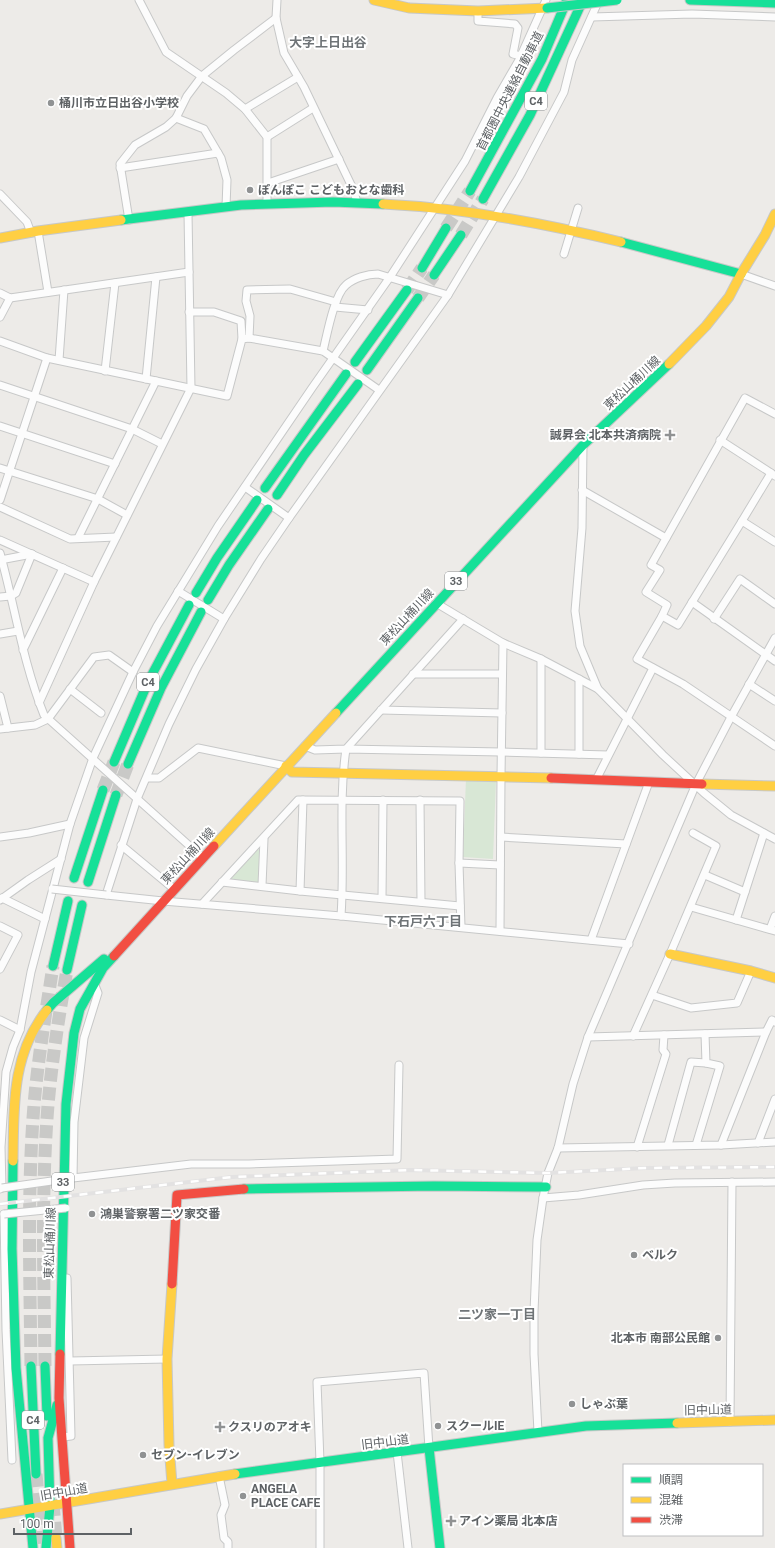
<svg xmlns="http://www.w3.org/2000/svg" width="775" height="1548" font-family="Roboto,'Noto Sans JP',sans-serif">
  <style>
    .green { fill: #d8e7d5 }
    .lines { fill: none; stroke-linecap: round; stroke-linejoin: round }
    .highway-tunnel { stroke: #c9c9c7; stroke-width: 13; stroke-dasharray: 13 6; stroke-linecap: butt }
    .street-casing { stroke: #c7c8c8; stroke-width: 9 }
    .fast-casing { stroke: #c7c8c7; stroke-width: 11 }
    .slow-casing { stroke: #c7c8c7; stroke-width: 11 }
    .jam-casing { stroke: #c7c8c7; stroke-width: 11 }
    .street { stroke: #fcfcfc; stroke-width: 7 }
    .fast { stroke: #16e098; stroke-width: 9 }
    .slow { stroke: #ffcf43; stroke-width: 9 }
    .jam { stroke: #f24e42; stroke-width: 9 }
    .rail-casing { stroke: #e3e2e2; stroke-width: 4 }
    .rail { stroke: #fff; stroke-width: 2.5; stroke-dasharray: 8; stroke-linecap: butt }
    .street-bridge-casing { stroke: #c7c8c8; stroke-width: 9; stroke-linecap: butt }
    .fast-bridge-casing { stroke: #c7c8c7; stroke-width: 11; stroke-linecap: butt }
    .street-bridge { stroke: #fcfcfc; stroke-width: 7 }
    .fast-bridge { stroke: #16e098; stroke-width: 9 }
    .poi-dot { fill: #909293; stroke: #fff; stroke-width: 1.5 }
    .labels { text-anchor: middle; stroke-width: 4; stroke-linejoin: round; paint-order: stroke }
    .shield { fill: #fff; stroke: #8e9193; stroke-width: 1 }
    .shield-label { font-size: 11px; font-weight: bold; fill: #5e6265 }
    .street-label { font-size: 12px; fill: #5e6265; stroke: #fff }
    .poi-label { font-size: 12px; font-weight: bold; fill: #5e6265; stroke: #fff; text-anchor: start }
    .neighbourhood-label { font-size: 13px; font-weight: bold; fill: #6f7477; stroke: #fff }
  </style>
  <rect width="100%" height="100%" fill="#edebe8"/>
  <g class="green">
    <path d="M466 778 496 780 493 859 463 857Z"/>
    <path d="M257 849 260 850V880L257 883 232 880 231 877Z"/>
  </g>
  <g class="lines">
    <g class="highway-tunnel">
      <path d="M446 228 470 191"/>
      <path d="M461 235 483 199"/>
      <path d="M407 290 422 268"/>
      <path d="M418 298 434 275"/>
      <path d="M103 790 114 762"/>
      <path d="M116 795 128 764"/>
      <path d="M31 1366C30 1279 27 1192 34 1105 38 1058 46 1012 53 966"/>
      <path d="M45 1366C44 1279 41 1192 48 1105 52 1060 59 1015 67 970"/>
      <path d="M36 1474 43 1548"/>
      <path d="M53 1503 56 1538"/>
    </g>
    <g class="street-casing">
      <g id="street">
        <path d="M139 0 166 52 226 93 245 109 267 137V204"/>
        <path d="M277 0 276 18 284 53 304 87 354 191 357 203"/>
        <path d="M599 0 572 60 564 92 519 177 448 295 289 518 261 559 224 619 196 669 169 724 137 799 106 895 163 901 341 916 629 944"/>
        <path d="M478 11V21L515 24 518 28 513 54 521 56"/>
        <path d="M592 17 692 14 775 17"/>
        <path d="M245 109 298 77"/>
        <path d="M176 118 204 129 221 158 227 180 226 207"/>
        <path d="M267 137 313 108"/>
        <path d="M120 168 218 153"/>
        <path d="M268 183 339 159"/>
        <path d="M0 194 27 222 31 233"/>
        <path d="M129 220 120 164 135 145 166 127 176 118 187 96 202 76 234 50 276 18"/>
        <path d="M38 231 48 292"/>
        <path d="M564 254 578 208"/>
        <path d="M741 274 775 286"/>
        <path d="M0 293 10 298 189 272"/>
        <path d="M335 307 368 310"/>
        <path d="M189 312H214L241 321 242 339"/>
        <path d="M0 317 10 298"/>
        <path d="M249 338 250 316 246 301 247 290 290 289 336 302"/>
        <path d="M0 341 47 358 227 396 242 339 249 338 323 351 379 390"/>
        <path d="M323 351C327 335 334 295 346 285 354 278 367 274 378 274L448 295"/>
        <path d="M59 360 64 290"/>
        <path d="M105 371 115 283"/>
        <path d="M146 379 156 277"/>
        <path d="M0 385 132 429 162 444"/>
        <path d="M775 414 745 398 651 565 660 570 646 592 667 605 662 616 678 625 742 521 775 542"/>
        <path d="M0 426 115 464"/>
        <path d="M720 440 771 473"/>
        <path d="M583 445 582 528 575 611 580 646 598 689"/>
        <path d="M0 468 98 499 127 515"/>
        <path d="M245 487 289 518"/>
        <path d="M582 490 666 538"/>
        <path d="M0 500 47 358"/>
        <path d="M0 507 70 539 116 537"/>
        <path d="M742 521 771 473 775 476"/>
        <path d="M78 538 156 381"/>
        <path d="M0 540 94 582"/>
        <path d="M0 553C15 607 23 663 44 715L203 858"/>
        <path d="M0 560 32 554"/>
        <path d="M178 591 224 619"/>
        <path d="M0 597 11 596 16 593 32 554"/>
        <path d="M692 602 775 661"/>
        <path d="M436 603 503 643 541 659 598 689 663 755 704 793 731 815 775 839"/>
        <path d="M662 616 637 659 683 684 775 746"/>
        <path d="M714 619 740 579 775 604"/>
        <path d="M0 634 18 631"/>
        <path d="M23 650 63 568"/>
        <path d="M413 674H502"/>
        <path d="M579 679V754"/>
        <path d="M749 684 775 701"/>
        <path d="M70 689 101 713"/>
        <path d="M0 696 8 728"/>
        <path d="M39 703 94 582 191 388 188 213"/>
        <path d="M381 710 502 713"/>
        <path d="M0 729 35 725 48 719 94 657 109 655 133 672"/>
        <path d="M305 746 315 750 346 749 463 619"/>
        <path d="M541 753V659"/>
        <path d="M147 778H159L198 748 286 766"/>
        <path d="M596 780 653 668"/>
        <path d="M420 800 421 902"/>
        <path d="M0 837 29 833 70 824"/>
        <path d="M501 837 626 844"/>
        <path d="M121 845 174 889"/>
        <path d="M459 863 500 865"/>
        <path d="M705 875 745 892"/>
        <path d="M222 882 300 891 460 906"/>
        <path d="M262 885 264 839"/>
        <path d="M300 891 303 800"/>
        <path d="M2 898 45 919"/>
        <path d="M382 898 383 800"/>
        <path d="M0 900 28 880 61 859"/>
        <path d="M202 904 298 800 460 801 459 863 461 927"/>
        <path d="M691 907 775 931"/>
        <path d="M341 916C345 860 338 804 346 749L501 752 608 755"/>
        <path d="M736 920 764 833"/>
        <path d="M0 926 18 935 0 969"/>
        <path d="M770 929 775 916"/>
        <path d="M500 931 501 776 503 643"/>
        <path d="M591 940 649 782"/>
        <path d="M94 983 98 993 84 1038 74 1122 73 1178 191 1164H249L397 1159 399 1065"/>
        <path d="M652 995 691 1008 737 1003 751 971"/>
        <path d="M0 1020 20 1030"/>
        <path d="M633 1036 670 954 716 846 693 833"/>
        <path d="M588 1037 766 1032"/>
        <path d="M758 1143 775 1099"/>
        <path d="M668 1145 691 1062 706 1063"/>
        <path d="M696 1145 720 1066 706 1063 705 1034"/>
        <path d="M721 1145 766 1032 772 1020 775 1022"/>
        <path d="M637 1147 666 1054 663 1050 664 1035"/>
        <path d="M558 1148 721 1145 775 1142"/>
        <path d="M0 1189 2 1188 1 1147 6 1072 13 1047 20 1030 31 972 70 824 93 758 133 672 157 626 218 526 312 388 390 277 465 161 497 98 519 60 546 0"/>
        <path d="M543 1198 579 1195 643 1185 675 1183 775 1182"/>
        <path d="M4 1214 6 1330 12 1460"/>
        <path d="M70 1361 167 1359"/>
        <path d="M730 1422 732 1182"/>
        <path d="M538 1432 534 1354V1312L537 1240 543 1198 548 1173 558 1148 573 1084 588 1037 696 784 731 717 775 638"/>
        <path d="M63 1437 71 1436 67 1278"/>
        <path d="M397 1452 408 1548"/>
        <path d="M219 1476 225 1505 221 1515 224 1538 228 1542V1548"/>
        <path d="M320 1548V1462L317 1382 424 1373 429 1448"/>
      </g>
    </g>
    <g class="fast-casing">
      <g id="fast">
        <path d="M690 0 775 3"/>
        <path d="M470 191 542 59 567 0"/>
        <path d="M483 199 530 115 583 0"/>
        <path d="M121 220 241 205 333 202 383 204"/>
        <path d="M621 242 741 274"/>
        <path d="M422 268 446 228"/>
        <path d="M434 275 461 235"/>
        <path d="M355 362 407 290"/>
        <path d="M367 370 418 298"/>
        <path d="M265 488 346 374"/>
        <path d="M277 495 304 455 358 384"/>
        <path d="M196 593 217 558 257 500"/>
        <path d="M208 600 229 565 268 509"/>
        <path d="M336 713 583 445 669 364"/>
        <path d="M114 762 148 682 189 605"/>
        <path d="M128 764 161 688 201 612"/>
        <path d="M74 878 103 790"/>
        <path d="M88 882 116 795"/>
        <path d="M53 966 68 901"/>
        <path d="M67 970 82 905"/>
        <path d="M47 1010 53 1003 104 959"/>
        <path d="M13 1161 12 1249 16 1368 33 1548"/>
        <path d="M244 1189 434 1186 546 1187"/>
        <path d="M60 1354 66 1104 74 1033 80 1009 103 968 114 956"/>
        <path d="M31 1366 36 1474"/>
        <path d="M45 1366 47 1416"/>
        <path d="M429 1448 440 1548"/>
        <path d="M235 1474 586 1426 677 1423"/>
        <path d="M46 1548 50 1506 48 1438 57 1405"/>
      </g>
    </g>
    <g class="slow-casing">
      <g id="slow">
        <path d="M374 0 409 8 478 11 547 8"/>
        <path d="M383 204C463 208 543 223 621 242"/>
        <path d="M0 238 38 231 121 220"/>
        <path d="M669 364 706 326 729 297 741 274 765 235 775 214"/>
        <path d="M286 766 292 772 551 778"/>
        <path d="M702 784 775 786"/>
        <path d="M214 846 336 713"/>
        <path d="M670 954 751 971 775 978"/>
        <path d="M13 1161C14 1107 11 1055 47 1010"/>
        <path d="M172 1284 167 1359 169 1445 172 1484"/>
        <path d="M677 1423 775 1420"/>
        <path d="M0 1514 235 1474"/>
        <path d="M56 1538 57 1548"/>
      </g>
    </g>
    <g class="jam-casing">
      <g id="jam">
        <path d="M551 778 702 784"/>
        <path d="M114 956 214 846"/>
        <path d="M172 1284 177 1195 244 1189"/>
        <path d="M60 1354 59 1398 70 1548"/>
      </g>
    </g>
    <use href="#street" class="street"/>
    <use href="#fast" class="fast"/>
    <use href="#slow" class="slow"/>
    <use href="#jam" class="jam"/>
    <g class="rail-casing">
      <path id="rail" d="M0 1204 232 1177 410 1170 548 1173 645 1168 775 1167"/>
    </g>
    <use href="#rail" class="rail"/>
    <g class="street-bridge-casing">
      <g id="street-bridge">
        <path d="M52 889 106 895"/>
        <path d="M2 1188 73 1178"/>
        <path d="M4 1214 66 1208"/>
      </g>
    </g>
    <g class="fast-bridge-casing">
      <path id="fast-bridge" d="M547 8 617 0"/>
    </g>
    <use href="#street-bridge" class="street-bridge"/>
    <use href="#fast-bridge" class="fast-bridge"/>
  </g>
  <g class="poi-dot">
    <circle cx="51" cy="103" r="4"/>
    <circle cx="250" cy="190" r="4"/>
    <path d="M668 429h4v4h4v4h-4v4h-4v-4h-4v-4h4z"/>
    <circle cx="92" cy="1214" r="4"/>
    <circle cx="634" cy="1255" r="4"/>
    <circle cx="718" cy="1338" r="4"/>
    <circle cx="572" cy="1404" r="4"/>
    <circle cx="438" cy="1426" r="4"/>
    <path d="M218 1421h4v4h4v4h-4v4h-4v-4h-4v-4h4z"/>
    <circle cx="143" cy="1455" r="4"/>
    <circle cx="243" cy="1496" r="4"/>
    <path d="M449 1515h4v4h4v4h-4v4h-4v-4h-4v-4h4z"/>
  </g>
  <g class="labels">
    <g class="shield">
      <rect x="525" y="92" width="22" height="18" rx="3"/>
      <rect x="445" y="572" width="22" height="18" rx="3"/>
      <rect x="137" y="673" width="22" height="18" rx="3"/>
      <rect x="52" y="1173" width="22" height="18" rx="3"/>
      <rect x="22" y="1411" width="22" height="18" rx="3"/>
    </g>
    <g class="shield-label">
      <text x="536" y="105">C4</text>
      <text x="456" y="585">33</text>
      <text x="148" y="686">C4</text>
      <text x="63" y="1186">33</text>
      <text x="33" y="1424">C4</text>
    </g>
    <g class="street-label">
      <text transform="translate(510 91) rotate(-63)" y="4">首都圏中央連絡自動車道</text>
      <text transform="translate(632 383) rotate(-43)" y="4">東松山桶川線</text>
      <text transform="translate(407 617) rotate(-47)" y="4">東松山桶川線</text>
      <text transform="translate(188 856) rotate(-47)" y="4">東松山桶川線</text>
      <text transform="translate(50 1243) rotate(-88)" y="4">東松山桶川線</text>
      <text transform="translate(708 1410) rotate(-1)" y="4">旧中山道</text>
      <text transform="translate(385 1442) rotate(-7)" y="4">旧中山道</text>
      <text transform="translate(64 1492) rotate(-10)" y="4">旧中山道</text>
    </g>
    <g class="poi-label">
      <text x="59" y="107">桶川市立日出谷小学校</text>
      <text x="258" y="194">ぽんぽこ こどもおとな歯科</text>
      <text x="661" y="439" text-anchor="end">誠昇会 北本共済病院</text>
      <text x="100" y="1218">鴻巣警察署二ツ家交番</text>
      <text x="642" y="1259">ベルク</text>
      <text x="710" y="1342" text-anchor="end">北本市 南部公民館</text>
      <text x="580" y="1408">しゃぶ葉</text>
      <text x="446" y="1430">スクールIE</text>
      <text x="228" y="1431">クスリのアオキ</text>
      <text x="151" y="1459">セブン-イレブン</text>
      <text x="251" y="1493">ANGELA<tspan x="251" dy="14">PLACE CAFE</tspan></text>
      <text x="459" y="1525">アイン薬局 北本店</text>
    </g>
    <g class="neighbourhood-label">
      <text x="328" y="47">大字上日出谷</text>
      <text x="423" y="926">下石戸六丁目</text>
      <text x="497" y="1319">二ツ家一丁目</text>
    </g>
  </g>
  <rect x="623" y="1464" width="140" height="72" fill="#ffffff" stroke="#bfc0c1"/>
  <rect x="631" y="1477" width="20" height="6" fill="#16e098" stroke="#bfc0c1"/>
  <text x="659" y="1484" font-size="12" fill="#5e6265">順調</text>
  <rect x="631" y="1497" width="20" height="6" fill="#ffcf43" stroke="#bfc0c1"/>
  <text x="659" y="1504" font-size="12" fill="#5e6265">混雑</text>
  <rect x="631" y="1517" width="20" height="6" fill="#f24e42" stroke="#bfc0c1"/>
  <text x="659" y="1524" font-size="12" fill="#5e6265">渋滞</text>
  <path d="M14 1528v6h117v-6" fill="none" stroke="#5e6265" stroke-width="2"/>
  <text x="20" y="1528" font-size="12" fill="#5e6265" stroke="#ffffff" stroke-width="3" paint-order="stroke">100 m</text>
</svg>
